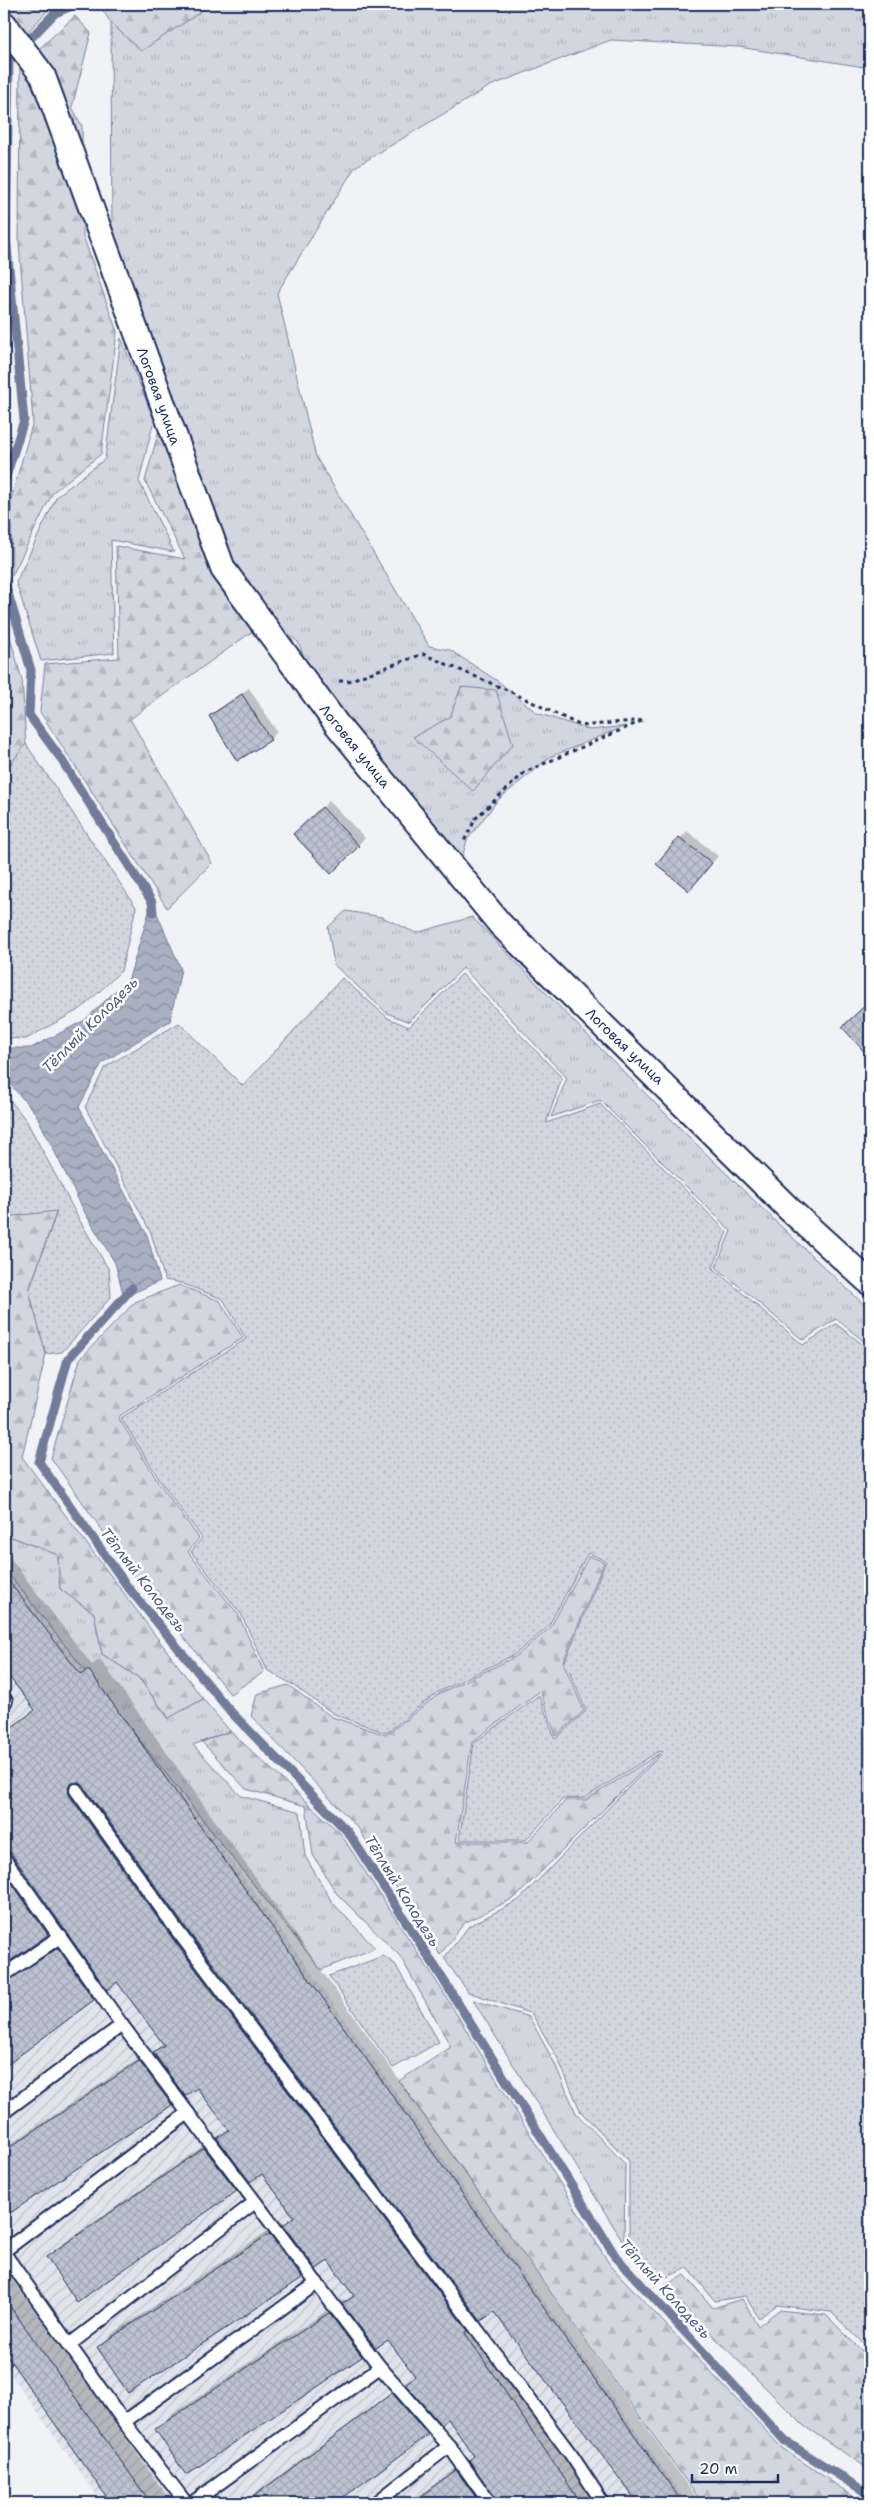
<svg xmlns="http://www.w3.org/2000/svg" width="874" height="2507" font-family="'Shantell Sans',sans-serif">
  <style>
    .industrial { fill: url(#industrial-furrows) }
    .grass { fill: url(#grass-tufts); stroke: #76829e }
    .forest { fill: url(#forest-firs); stroke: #76829e }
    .garden { fill: url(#garden-dots); stroke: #76829e }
    .water { fill: url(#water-waves); stroke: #707c9a }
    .shadow { fill: #0003 }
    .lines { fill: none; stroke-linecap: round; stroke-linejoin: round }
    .stream { stroke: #707c9a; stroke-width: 9 }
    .building { fill: url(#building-cross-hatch); stroke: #1b2f5e }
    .lane-casing { stroke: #1b2f5e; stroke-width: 16 }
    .street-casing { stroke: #1b2f5e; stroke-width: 28 }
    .path { stroke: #1b2f5e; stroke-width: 3; stroke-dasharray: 4 4; stroke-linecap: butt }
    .lane { stroke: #fff; stroke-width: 12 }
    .street { stroke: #fff; stroke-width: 24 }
    .labels { text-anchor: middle; stroke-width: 5; stroke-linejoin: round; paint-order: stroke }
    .street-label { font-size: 14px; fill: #1b2f5e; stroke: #fff }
    .water-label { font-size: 15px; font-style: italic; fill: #4c5c81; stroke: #fff }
  </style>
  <defs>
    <pattern id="industrial-furrows" width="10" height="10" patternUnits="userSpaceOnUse" patternTransform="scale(1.25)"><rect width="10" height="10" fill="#e1e4ea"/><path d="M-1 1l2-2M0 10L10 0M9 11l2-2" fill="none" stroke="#c0c4cb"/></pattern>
    <pattern id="grass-tufts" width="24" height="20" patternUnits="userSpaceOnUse" patternTransform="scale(1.25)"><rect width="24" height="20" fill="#d2d6df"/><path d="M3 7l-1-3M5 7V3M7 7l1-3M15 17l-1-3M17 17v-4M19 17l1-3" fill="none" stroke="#b4b8c2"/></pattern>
    <pattern id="forest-firs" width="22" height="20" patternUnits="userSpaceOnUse" patternTransform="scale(1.25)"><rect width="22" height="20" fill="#d2d6df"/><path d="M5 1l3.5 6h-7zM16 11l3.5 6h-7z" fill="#b4b8c2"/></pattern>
    <pattern id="garden-dots" width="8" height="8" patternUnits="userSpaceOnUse" patternTransform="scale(1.25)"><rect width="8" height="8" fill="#d2d6df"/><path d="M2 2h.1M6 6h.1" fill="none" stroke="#b4b8c2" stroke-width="1.8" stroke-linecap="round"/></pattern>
    <pattern id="water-waves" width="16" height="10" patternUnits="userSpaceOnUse" patternTransform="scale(1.25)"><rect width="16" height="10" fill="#a8b0c2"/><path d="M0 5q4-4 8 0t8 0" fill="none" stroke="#8890a1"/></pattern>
    <pattern id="building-cross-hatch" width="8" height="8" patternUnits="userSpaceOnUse" patternTransform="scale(1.25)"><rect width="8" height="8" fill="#bcc2d0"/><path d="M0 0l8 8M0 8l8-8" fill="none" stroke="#a1a7b5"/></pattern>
  </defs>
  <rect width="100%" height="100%" fill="#f1f2f5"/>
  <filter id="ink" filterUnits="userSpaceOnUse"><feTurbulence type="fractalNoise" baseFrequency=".02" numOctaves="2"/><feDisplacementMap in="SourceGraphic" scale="10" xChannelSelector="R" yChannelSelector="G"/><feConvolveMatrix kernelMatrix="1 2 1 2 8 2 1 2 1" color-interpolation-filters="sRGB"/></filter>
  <g filter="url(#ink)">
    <path class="industrial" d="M4 1555 84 1652 687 2503H102L4 2365Z"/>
    <g class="grass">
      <path d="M210 4H870V68L739 47 611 40 490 86 355 167 277 293 316 457 429 646 450 650 499 682 537 713 590 730 626 726 550 757 498 800 467 840 460 865 307 664 298 642 269 618 229 564 112 245 111 23 141 50 193 17Z"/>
      <path d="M121 338 154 420 139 481 174 552 111 540 114 653 41 661 16 582 57 496 105 459Z"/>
      <path d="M346 911 382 917 416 933 472 917C602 1051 733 1184 870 1310V1346L836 1319 803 1340 716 1267 731 1231 600 1100 551 1117 567 1078 463 968 409 1022 387 1013 334 965 328 927Z"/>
      <path d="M4 1534 58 1555 60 1589 94 1613 102 1654 139 1678 168 1718 203 1699 230 1731 193 1745 241 1796 300 1812 305 1856 332 1902 375 1948 321 1970 4 1568Z"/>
      <path d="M473 2000 529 2017 554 2062 576 2113 625 2164 624 2243Z"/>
    </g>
    <g class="forest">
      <path d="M4 4H60L48 10 11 50 4 33Z"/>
      <path d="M99 4H210L193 17 141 51 111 23Z"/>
      <path d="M75 16 91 33 72 107 82 126 83 236 117 332 101 454 53 492 12 576 11 499 33 421 19 243 20 66Z"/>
      <path d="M160 426 216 573 253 631 130 719 212 863 167 908 40 712 45 664 119 658 116 546 185 559 145 481Z"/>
      <path d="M4 615 22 680 26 744 4 772Z"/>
      <path d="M461 687 496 690 513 744 473 791 413 737 450 717Z"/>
      <path d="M57 1210 29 1291 46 1354 22 1457 203 1699 169 1718 139 1678 102 1654 94 1613 60 1589 58 1555 4 1534V1217Z"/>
      <path d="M179 1285 220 1301 243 1338 118 1417 159 1483 199 1538 188 1552 238 1614 264 1672 230 1694 139 1582 51 1458 80 1359 135 1302Z"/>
      <path d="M589 1556 604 1562 563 1662 584 1711 556 1736 540 1691 472 1742 456 1842H528L566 1800H586L660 1753 516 1897 464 1923 440 1955 358 1828 251 1716 257 1694 288 1685 332 1717 386 1735 440 1693 515 1657 550 1628Z"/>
      <path d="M230 1731 340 1833 440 1987 610 2265 782 2448 863 2503H702L399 2081 451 2047 400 1956 337 1894 313 1855 306 1806 246 1789 202 1742Z"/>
      <path d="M685 2275 713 2308 742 2299 758 2326 779 2310 826 2315 870 2359V2470L804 2426 663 2286Z"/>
    </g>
    <g class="garden">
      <path d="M26 744 136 907 121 971 82 1008 26 1039 4 1038V772Z"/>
      <path d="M462 974 562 1078 546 1123 600 1104 727 1232 713 1268 803 1345 836 1324 870 1350V2350L831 2312 777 2305 759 2318 745 2296 715 2301 688 2268 657 2281 629 2246V2161L581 2112 558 2059 532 2014 468 1992 444 1958 469 1926 519 1900 663 1752 659 1751 585 1798 563 1799 526 1840H459L474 1743 539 1695 555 1739 586 1711 565 1661 606 1561 588 1553 548 1627 514 1655 438 1692 386 1733 334 1714 290 1683 267 1670 241 1614 191 1552 202 1538 161 1482 121 1418 246 1339 223 1299 181 1283 165 1280 151 1233 85 1107 105 1067 179 1023 243 1086 342 978 388 1018 409 1027Z"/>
      <path d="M4 1093 26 1120 80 1221 109 1270 111 1297 62 1352 46 1354 29 1291 57 1211 4 1217Z"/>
      <path d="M383 1956 395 1964 439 2042 393 2068 329 1976Z"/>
    </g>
    <path class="water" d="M152 902 181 969 170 1021 102 1063 79 1107 147 1235 160 1281 124 1297 115 1263 85 1213 36 1114 4 1077V1048H31L85 1020 129 978Z"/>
    <g class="shadow">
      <path d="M249 688 277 732 270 739 210 716Z"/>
      <path d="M329 801 365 838 331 872 295 834Z"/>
      <path d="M687 831 718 856 696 883 658 864Z"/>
      <path d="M870 1002V1056L844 1027Z"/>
      <path d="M4 1550 92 1665 100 1659 700 2503H640L494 2311 479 2321 603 2503H507L505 2500 501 2503H409L467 2460 494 2497 501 2503 475 2456 449 2418 440 2421 427 2434 334 2503H242L416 2375 388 2338 374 2343 361 2356 187 2473 157 2429 170 2416 343 2300 345 2303 354 2294 328 2259 314 2264 301 2277 128 2391 99 2347 112 2334 283 2221 285 2224 294 2214 262 2172 219 2139 229 2128 197 2086 184 2091 171 2104 4 2215V2148L152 2050 154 2052 164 2042 4 1831V1750L27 1735 86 1805 102 1794 4 1668Z"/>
      <path d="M19 1869 58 1924 48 1934 7 1962 8 1970 15 1973 20 1972 69 1939 104 1988 93 1999 4 2065V1880Z"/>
      <path d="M215 2138 247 2180 236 2191 47 2257 58 2247Z"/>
      <path d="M4 2268 172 2503H113L4 2350Z"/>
    </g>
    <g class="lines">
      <g class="stream">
        <path d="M22 47 55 13 76 4"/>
        <path d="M4 48 9 60 6 237 24 420 4 483"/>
        <path d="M4 580 31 670 29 715 59 756 152 902 153 912"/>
        <path d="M132 1288 68 1359 39 1462 127 1586 230 1711 348 1832 436 1968 616 2257 785 2441 870 2495"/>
      </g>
    </g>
    <g class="building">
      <path d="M242 694 271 740 237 761 209 716Z"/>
      <path d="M322 807 359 846 331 874 293 834Z"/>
      <path d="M679 837 712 863 689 891 656 864Z"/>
      <path d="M870 1001V1058L842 1027Z"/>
      <path d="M4 1575 81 1675 88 1669 683 2503H638L494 2312 481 2321 183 1924 83 1785 79 1782 72 1783 68 1787 69 1795 169 1934 468 2331 465 2333 581 2503H498L469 2460 474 2456 448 2419 441 2425 405 2384 415 2376 388 2340 376 2348 342 2304 354 2296 328 2261 316 2269 283 2225 294 2217 262 2174 250 2182 217 2138 229 2130 197 2088 185 2096 153 2052 164 2045 117 1982 107 1990 11 1853 4 1850V1733L35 1710 4 1670Z"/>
      <path d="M4 1872 48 1935 4 1965Z"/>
      <path d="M58 1948 94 2000 4 2067V1983Z"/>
      <path d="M139 2061 172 2105 4 2217V2151Z"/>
      <path d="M204 2148 237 2191 77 2302 46 2257Z"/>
      <path d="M269 2234 302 2278 128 2393 97 2347Z"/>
      <path d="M4 2298 151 2503H111L4 2352Z"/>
      <path d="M329 2313 362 2357 186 2475 155 2429Z"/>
      <path d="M392 2393 428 2435 336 2503H245Z"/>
      <path d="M456 2470 480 2503H411Z"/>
    </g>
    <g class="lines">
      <g class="lane-casing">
        <g id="lane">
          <path d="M4 1698 6 1701 4 1703"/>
          <path d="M76 1790 176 1929 572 2456 603 2503"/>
          <path d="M4 1858 122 2025 188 2113 380 2367 449 2446 490 2503"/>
          <path d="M4 1975 61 1936"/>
          <path d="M4 2112 122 2025"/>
          <path d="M4 2251 188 2113"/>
          <path d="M4 2253 124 2422 186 2503"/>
          <path d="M69 2345 255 2202"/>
          <path d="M124 2422 317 2283"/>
          <path d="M192 2503 380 2367"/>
          <path d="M376 2503 449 2446"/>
        </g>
      </g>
      <g class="street-casing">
        <path id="street" d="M4 24 43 76 223 569 338 726 500 924 789 1209 870 1283"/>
      </g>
      <path class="path" d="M339 681H348L423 654 509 691 581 726 644 720 525 772 476 818 464 841"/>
      <use href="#lane" class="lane"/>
      <use href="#street" class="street"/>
    </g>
  </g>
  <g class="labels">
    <g class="street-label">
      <text transform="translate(159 396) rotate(70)" y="5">Логовая улица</text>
      <text transform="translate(355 746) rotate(51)" y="5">Логовая улица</text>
      <text transform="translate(625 1046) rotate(44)" y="5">Логовая улица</text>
    </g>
    <g class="water-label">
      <text transform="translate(90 1025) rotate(-45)" y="5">Тёплый Колодезь</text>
      <text transform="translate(143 1580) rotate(52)" y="5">Тёплый Колодезь</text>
      <text transform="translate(402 1891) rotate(58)" y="5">Тёплый Колодезь</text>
      <text transform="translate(665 2289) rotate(48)" y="5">Тёплый Колодезь</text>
    </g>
  </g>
  <rect width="874" height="2507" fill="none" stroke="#fff" stroke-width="20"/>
  <rect x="10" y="10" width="854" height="2487" fill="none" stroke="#1b2f5e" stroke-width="2" filter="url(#ink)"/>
  <path d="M692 2474v8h86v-8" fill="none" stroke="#1b2f5e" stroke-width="2.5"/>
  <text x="699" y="2474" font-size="15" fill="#1b2f5e" stroke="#ffffff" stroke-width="4" paint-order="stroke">20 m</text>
</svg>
